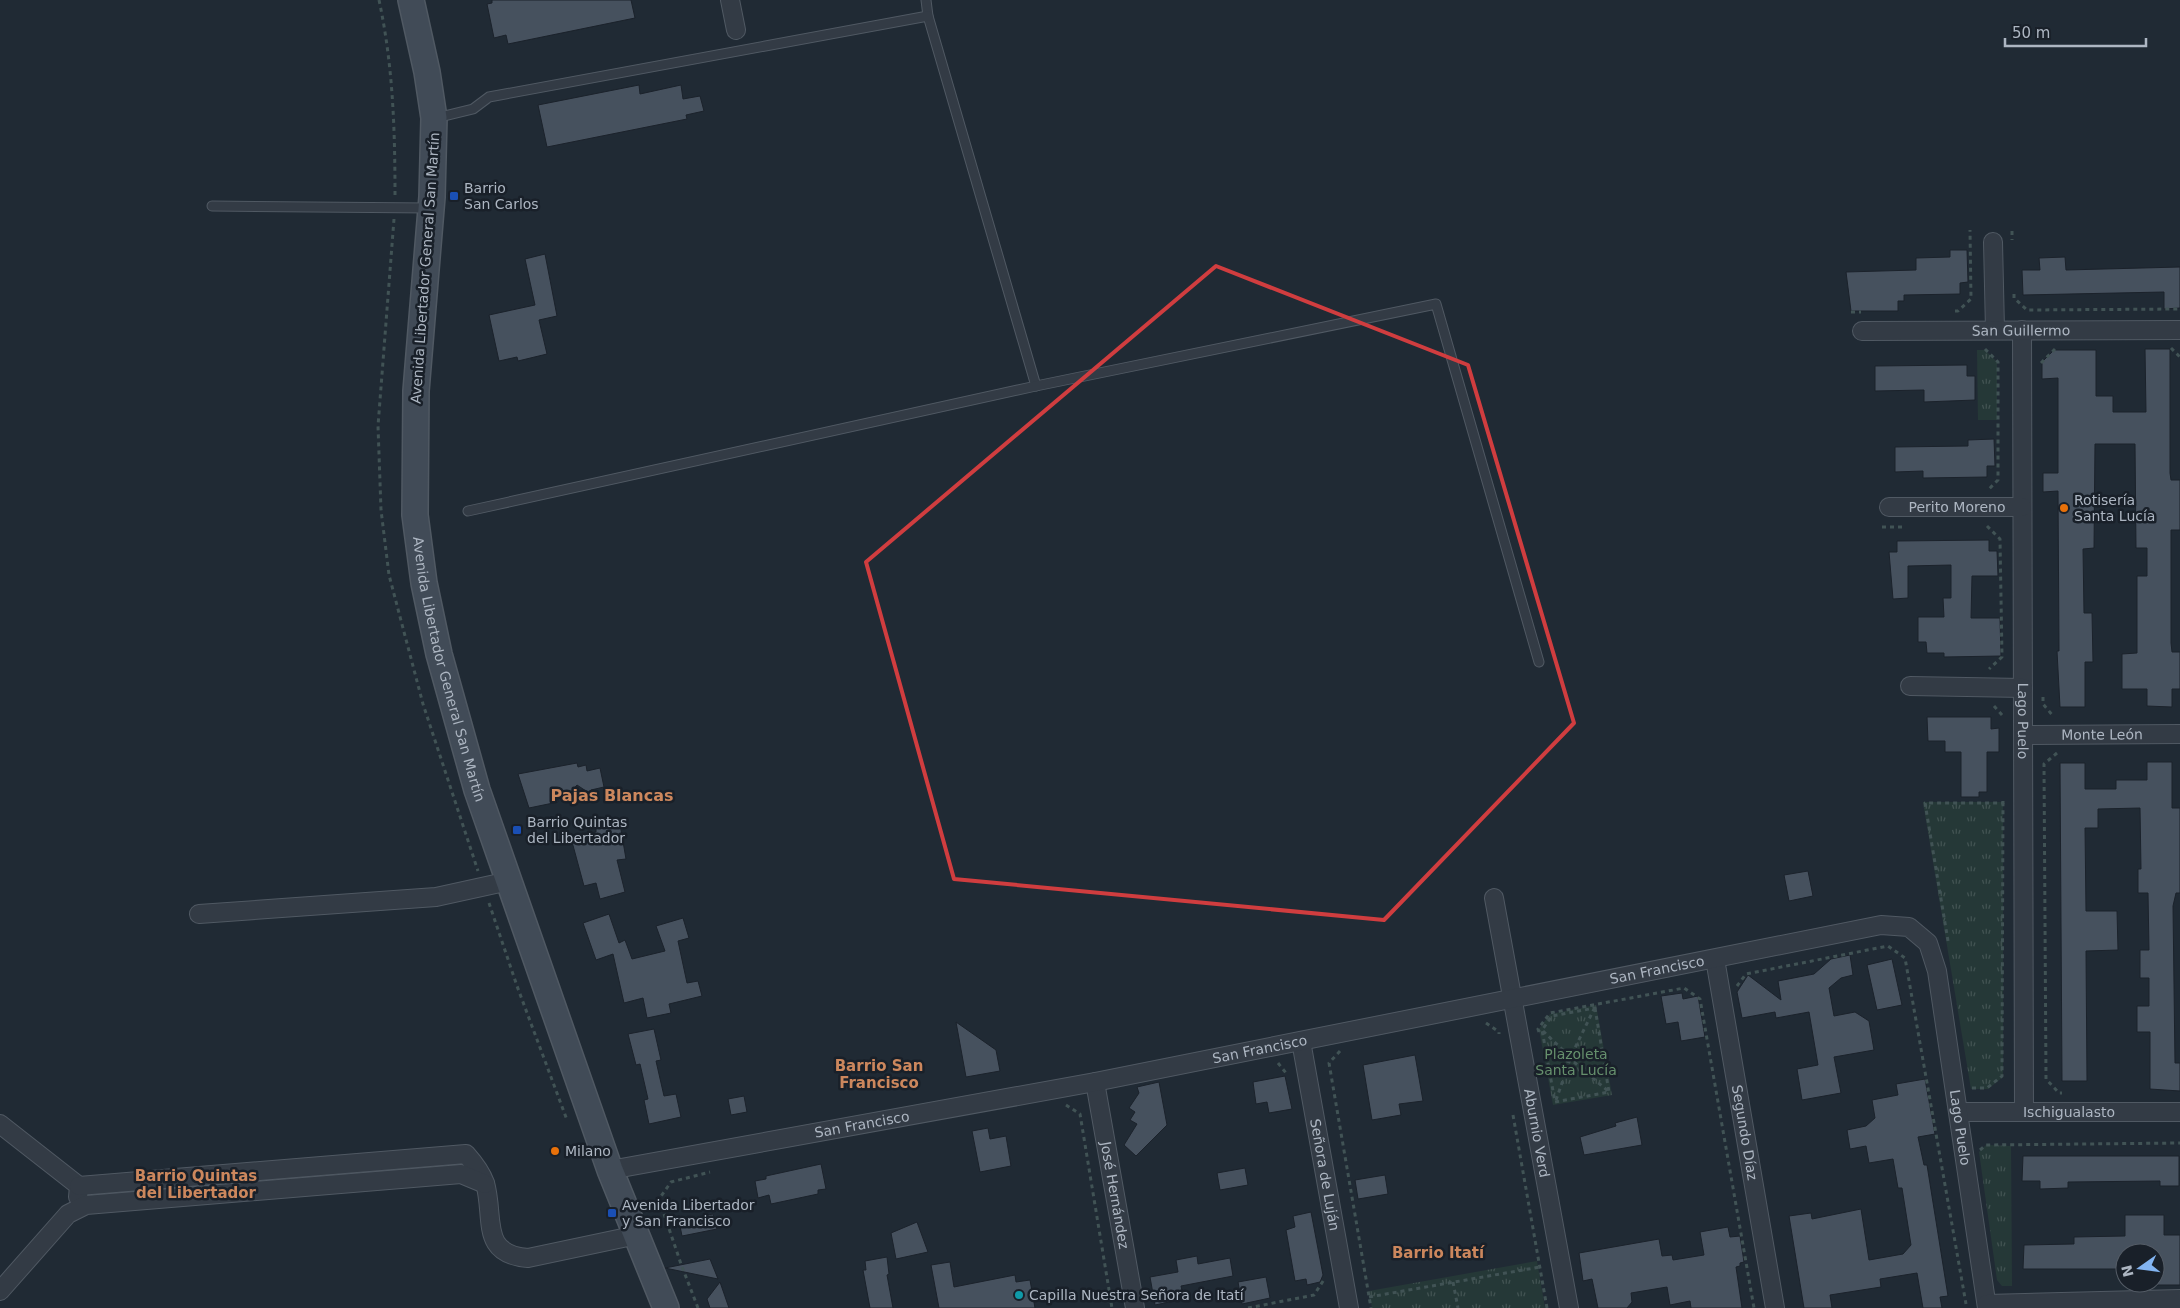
<svg xmlns="http://www.w3.org/2000/svg" width="2180" height="1308" font-family="'DejaVu Sans',sans-serif">
  <style>
    .park { fill: url(#park-tufts) }
    .building { fill: #46515e; stroke: #1b222b }
    .lines { fill: none; stroke-linecap: round; stroke-linejoin: round }
    .service-casing { stroke: #505963; stroke-width: 11 }
    .minor-casing { stroke: #505963; stroke-width: 20 }
    .secondary-casing { stroke: #505963; stroke-width: 28 }
    .path { stroke: #415355; stroke-width: 3; stroke-dasharray: 4 4; stroke-linecap: butt }
    .service { stroke: #333b45; stroke-width: 9 }
    .minor { stroke: #333b45; stroke-width: 18 }
    .secondary { stroke: #414b57; stroke-width: 25 }
    .marked { fill: none; stroke: #d03d3f; stroke-width: 4; stroke-linejoin: round }
    .transit-dot { fill: #1a4fb4; stroke: #192029; stroke-width: 2 }
    .food-dot { fill: #e8710a; stroke: #192029; stroke-width: 2 }
    .culture-dot { fill: #0f9aa8; stroke: #192029; stroke-width: 2 }
    .labels { text-anchor: middle; stroke-width: 5; stroke-linejoin: round; paint-order: stroke }
    .poi-label { font-size: 14px; fill: #adb6c2; stroke: #192029; text-anchor: start }
    .street-label { font-size: 14px; fill: #adb6c2; stroke: #192029 }
    .park-label { font-size: 14px; fill: #66906d; stroke: #192029 }
    .neighbourhood-label { font-size: 15px; font-weight: bold; fill: #cc875d; stroke: #192029 }
    .quarter-label { font-size: 16px; font-weight: bold; fill: #cc875d; stroke: #192029 }
  </style>
  <defs>
    <pattern id="park-tufts" width="24" height="20" patternUnits="userSpaceOnUse" patternTransform="scale(1.25)"><rect width="24" height="20" fill="#253837"/><path d="M3 7l-1-3M5 7V3M7 7l1-3M15 17l-1-3M17 17v-4M19 17l1-3" fill="none" stroke="#425352"/></pattern>
  </defs>
  <rect width="100%" height="100%" fill="#202a34"/>
  <g class="park">
    <path d="M1977 350H1985L1997 362V420H1978Z"/>
    <path d="M1923 802H2003V1077L1988 1089H1971Z"/>
    <path d="M1596 1005 1612 1095 1553 1105 1539 1029 1550 1014Z"/>
    <path d="M1986 1145 2011 1146 2012 1286H2002L1997 1280 1979 1152Z"/>
    <path d="M1537 1261 1545 1308H1372L1369 1291Z"/>
  </g>
  <g class="building">
    <path d="M492 0H631L635 18 508 44 506 35 494 38 487 4 492 3Z"/>
    <path d="M639 85 640 94 681 85 683 99 700 96 704 111 686 115 687 119 547 147 538 105Z"/>
    <path d="M1950 250H1967L1968 282 1960 283V294L1904 295V301H1898V311H1851L1846 272 1916 270V258L1950 257Z"/>
    <path d="M545 254 557 316 539 320 547 354 518 361 517 357 499 361 489 315 535 305 525 259Z"/>
    <path d="M2065 257 2066 270 2180 267V308L2164 309V292L2023 295 2022 270H2040L2039 258Z"/>
    <path d="M2145 349H2170V473L2171 480H2180V530H2171V643L2172 652H2180V689H2172V707L2147 706V689H2122V654L2137 653V576H2147V548H2136L2135 444H2095L2094 548 2083 549 2084 613H2092L2093 662H2085V707H2060L2057 651H2059L2058 491 2043 492V473H2058V378L2042 379V362L2054 350H2096V396H2113V412H2146Z"/>
    <path d="M1967 365V376H1975V400L1924 402V390L1875 391V366Z"/>
    <path d="M1994 439 1995 466H1987V477L1923 478V471L1895 472V447L1968 446V440Z"/>
    <path d="M1989 540V551H1997L1998 576H1972L1971 618H2000L2001 656 1944 657V653H1927L1926 642H1918V617H1944L1943 598H1951V565L1908 566V598L1893 599 1889 552H1897V541Z"/>
    <path d="M1927 717H1991V729L1999 728V752H1987V792H1979V797H1961V752H1945V741H1928Z"/>
    <path d="M2147 762H2172V808H2180V893H2176L2173 906 2175 1063H2180V1091L2150 1089V1032H2137V1006H2149V978H2140V950H2149L2148 893H2138V869H2141L2140 808 2098 809V828H2085L2086 911H2117L2118 950 2086 951 2087 1081H2062L2060 763H2085V789H2116V780H2147Z"/>
    <path d="M577 763 578 767 586 765 587 771 600 768 604 787 591 790 592 795 577 785 570 793 557 795 558 802 529 808 518 774Z"/>
    <path d="M620 824 626 859 617 860 625 892 600 899 596 883 584 886 571 838 596 832V828Z"/>
    <path d="M1808 871 1813 896 1789 901 1784 875Z"/>
    <path d="M609 914 619 943 625 940 632 959 665 951 656 926 683 918 689 938 678 941 687 983 698 981 702 996 669 1004 671 1013 647 1018 643 998 624 1003 613 954 596 960 583 923Z"/>
    <path d="M1850 955 1853 975 1841 978 1829 988 1834 1016 1855 1012 1869 1021 1874 1050 1834 1057 1841 1093 1802 1100 1797 1069 1818 1065 1809 1012 1776 1018 1775 1012 1742 1018 1737 992 1748 975 1781 1000 1778 981 1814 974 1831 959Z"/>
    <path d="M1892 959 1902 1005 1877 1010 1867 965Z"/>
    <path d="M1682 993 1683 999 1698 996 1705 1037 1681 1041 1678 1022 1666 1024 1661 996Z"/>
    <path d="M956 1022 996 1050 1000 1071 966 1077Z"/>
    <path d="M654 1029 661 1060 656 1061 664 1096 676 1094 681 1117 649 1124 644 1100 648 1099 640 1064 636 1065 628 1034Z"/>
    <path d="M1415 1055 1423 1101 1399 1104 1401 1115 1372 1120 1363 1065Z"/>
    <path d="M1285 1076 1292 1109 1269 1113 1267 1102 1256 1104 1253 1082Z"/>
    <path d="M1925 1079 1935 1134 1918 1137 1924 1165H1927L1948 1296 1940 1297 1942 1308H1923L1917 1273 1880 1279 1881 1287 1830 1295 1832 1308H1804L1789 1216 1811 1213 1812 1219 1861 1209 1869 1260 1903 1254 1911 1245 1902 1188H1898L1893 1159 1869 1163 1866 1146 1850 1149 1847 1130 1866 1126 1875 1118 1872 1100 1898 1095 1896 1084Z"/>
    <path d="M1159 1082 1167 1125 1136 1156 1124 1145 1137 1124 1130 1120 1135 1112 1129 1108 1139 1093 1137 1087Z"/>
    <path d="M744 1096 747 1112 731 1115 728 1099Z"/>
    <path d="M1637 1117 1642 1145 1584 1155 1580 1137 1616 1126 1615 1123Z"/>
    <path d="M988 1128 990 1139 1006 1136 1011 1166 980 1172 972 1131Z"/>
    <path d="M2023 1156H2179V1186H2160V1181L2068 1182V1188L2040 1189V1181H2022Z"/>
    <path d="M821 1164 826 1189 818 1190V1194L771 1204 769 1195 758 1198 755 1181 766 1179V1176Z"/>
    <path d="M1245 1168 1248 1185 1220 1190 1217 1173Z"/>
    <path d="M1385 1175 1388 1194 1358 1199 1355 1180Z"/>
    <path d="M1311 1212 1323 1275 1320 1282 1307 1285 1306 1279 1295 1281 1286 1230 1295 1227 1293 1216Z"/>
    <path d="M713 1214 717 1229 682 1236 679 1221Z"/>
    <path d="M2125 1215H2164V1235H2180V1285H2155V1253H2125V1269H2023L2024 1245 2074 1244V1237L2125 1236Z"/>
    <path d="M917 1222 928 1252 896 1259 891 1233Z"/>
    <path d="M1728 1227 1730 1237 1740 1236 1744 1262 1740 1263V1266L1736 1267 1742 1308H1691L1690 1301 1670 1305 1667 1287 1631 1293 1632 1302 1627 1308H1598L1592 1279 1583 1281 1579 1253 1659 1239 1662 1256 1672 1255 1673 1260 1704 1255 1700 1232Z"/>
    <path d="M1197 1256 1198 1264 1230 1258 1233 1276 1181 1286 1184 1299 1155 1305 1150 1277 1178 1272 1176 1260Z"/>
    <path d="M887 1257 889 1274 887 1275 893 1308H870L863 1270H866L865 1261Z"/>
    <path d="M710 1259 718 1279 665 1268Z"/>
    <path d="M950 1262 954 1287 1015 1275 1016 1282 1030 1280 1035 1308H939L931 1265Z"/>
    <path d="M1266 1277 1270 1298 1242 1304 1238 1282Z"/>
    <path d="M720 1282 729 1308H710L707 1299Z"/>
  </g>
  <g class="lines">
    <g class="service-casing">
      <g id="service">
        <path d="M926 0 928 16 1036 386"/>
        <path d="M436 118 473 109 489 97 928 16"/>
        <path d="M212 206 429 208"/>
        <path d="M468 511 1036 386 1436 304 1539 662"/>
      </g>
    </g>
    <g class="minor-casing">
      <g id="minor">
        <path d="M730 0 736 30"/>
        <path d="M1993 242 1995 330"/>
        <path id="s1" d="M2022 330 2024 1112"/>
        <path id="s2" d="M1862 331 2180 330"/>
        <path id="s3" d="M1889 507H2022"/>
        <path d="M1910 686 2023 688"/>
        <path id="s4" d="M2024 735 2180 734"/>
        <path id="s5" d="M1494 898 1569 1308"/>
        <path d="M199 914 436 897 509 881"/>
        <path id="s6" d="M1715 959 1775 1308"/>
        <path id="s7" d="M1301 1041 1349 1308"/>
        <path id="s8" d="M1095 1082 1135 1308"/>
        <path id="s9" d="M1959 1112H2180"/>
        <path d="M0 1124 79 1186 78 1197"/>
        <path id="s10" d="M610 1170 1095 1082 1881 925 1909 927 1928 943 1937 971 1987 1308"/>
        <path d="M79 1186 466 1154C474 1163 481 1172 485 1183 495 1218 479 1254 528 1258L637 1235"/>
        <path d="M0 1291 68 1214 86 1205 461 1174 485 1184"/>
        <path d="M1987 1304 2180 1299"/>
      </g>
    </g>
    <g class="secondary-casing">
      <g id="secondary">
        <path id="s11" d="M411 0 427 72 434 118 432 197 416 391 415 515 424 583 439 654 477 790 610 1170 666 1308"/>
      </g>
    </g>
    <g class="path">
      <path d="M379 0C393 65 395 129 395 196"/>
      <path d="M394 219 378 426 381 510 389 575 423 704 478 871"/>
      <path d="M2012 231V240"/>
      <path d="M2014 294V298L2027 310 2180 309"/>
      <path d="M1955 311H1958L1971 299 1970 230"/>
      <path d="M1851 312H1861"/>
      <path d="M2171 348 2180 357"/>
      <path d="M1985 349 1998 362V480L1988 490"/>
      <path d="M2041 363 2055 349"/>
      <path d="M1987 526 2000 539 2002 657 1989 669"/>
      <path d="M1882 527H1903"/>
      <path d="M2043 697V704L2054 717"/>
      <path d="M1994 706 2003 716"/>
      <path d="M2057 753 2044 764 2046 1079 2059 1093H2062"/>
      <path d="M489 903 517 986 567 1120"/>
      <path d="M1948 941 1925 803H2003V799"/>
      <path d="M1737 986 1746 974 1888 946 1905 958 1966 1304"/>
      <path d="M1595 1008 1609 1092 1555 1102 1542 1030 1552 1016Z"/>
      <path d="M1486 1023 1499 1032V1034"/>
      <path d="M1543 1031 1567 1054V1061L1572 1063 1576 1056 1573 1052 1594 1009"/>
      <path d="M1539 1032 1538 1029 1550 1013 1684 988 1700 999 1754 1308"/>
      <path d="M1340 1051 1329 1063 1371 1308"/>
      <path d="M1574 1062 1608 1091"/>
      <path d="M1278 1063 1286 1073"/>
      <path d="M1972 1088H1987L2002 1076 2003 803"/>
      <path d="M1556 1100 1569 1063"/>
      <path d="M1066 1105 1080 1114 1112 1308"/>
      <path d="M1513 1115 1547 1308"/>
      <path d="M1980 1150 1986 1145 2180 1143"/>
      <path d="M1453 1282 1458 1308"/>
      <path d="M1369 1297 1540 1267"/>
      <path d="M698 1308 681 1264 659 1199 671 1182 710 1172"/>
      <path d="M1248 1308 1314 1295 1325 1278"/>
    </g>
    <use href="#service" class="service"/>
    <use href="#minor" class="minor"/>
    <use href="#secondary" class="secondary"/>
  </g>
  <path class="marked" d="M1216 266 1468 365 1574 723 1384 920 954 879 866 562Z"/>
  <g class="transit-dot">
    <rect x="449" y="191" width="10" height="10" rx="2.5"/>
    <rect x="512" y="825" width="10" height="10" rx="2.5"/>
    <rect x="607" y="1208" width="10" height="10" rx="2.5"/>
  </g>
  <g class="food-dot">
    <circle cx="2064" cy="508" r="5"/>
    <circle cx="555" cy="1151" r="5"/>
  </g>
  <circle class="culture-dot" cx="1019" cy="1295" r="5"/>
  <g class="labels">
    <g class="poi-label">
      <text x="464" y="193">Barrio<tspan x="464" dy="16">San Carlos</tspan></text>
      <text x="2074" y="505">Rotisería<tspan x="2074" dy="16">Santa Lucía</tspan></text>
      <text x="527" y="827">Barrio Quintas<tspan x="527" dy="16">del Libertador</tspan></text>
      <text x="565" y="1156">Milano</text>
      <text x="622" y="1210">Avenida Libertador<tspan x="622" dy="16">y San Francisco</tspan></text>
      <text x="1029" y="1300">Capilla Nuestra Señora de Itatí</text>
    </g>
    <g class="street-label">
      <text transform="translate(425 268) rotate(-86)" y="5">Avenida Libertador General San Martín</text>
      <text dy="5" stroke="none"><textPath href="#s2" startOffset="159">San Guillermo</textPath></text>
      <text dy="5" stroke="none"><textPath href="#s3" startOffset="68">Perito Moreno</textPath></text>
      <text dy="5" stroke="none"><textPath href="#s11" startOffset="676">Avenida Libertador General San Martín</textPath></text>
      <text dy="5" stroke="none"><textPath href="#s1" startOffset="391">Lago Puelo</textPath></text>
      <text dy="5" stroke="none"><textPath href="#s4" startOffset="78">Monte León</textPath></text>
      <text dy="5" stroke="none"><textPath href="#s10" startOffset="1066">San Francisco</textPath></text>
      <text dy="5" stroke="none"><textPath href="#s10" startOffset="661">San Francisco</textPath></text>
      <text dy="5" stroke="none"><textPath href="#s9" startOffset="110">Ischigualasto</textPath></text>
      <text dy="5" stroke="none"><textPath href="#s10" startOffset="256">San Francisco</textPath></text>
      <text dy="5" stroke="none"><textPath href="#s10" startOffset="1535">Lago Puelo</textPath></text>
      <text dy="5" stroke="none"><textPath href="#s5" startOffset="239">Aburnio Verd</textPath></text>
      <text dy="5" stroke="none"><textPath href="#s6" startOffset="176">Segundo Díaz</textPath></text>
      <text dy="5" stroke="none"><textPath href="#s7" startOffset="136">Señora de Luján</textPath></text>
      <text dy="5" stroke="none"><textPath href="#s8" startOffset="115">José Hernández</textPath></text>
    </g>
    <g class="park-label">
      <text x="1576" y="1059">Plazoleta<tspan x="1576" dy="16">Santa Lucía</tspan></text>
    </g>
    <g class="neighbourhood-label">
      <text x="879" y="1071">Barrio San<tspan x="879" dy="17">Francisco</tspan></text>
      <text x="196" y="1181">Barrio Quintas<tspan x="196" dy="17">del Libertador</tspan></text>
      <text x="1438" y="1258">Barrio Itatí</text>
    </g>
    <g class="quarter-label">
      <text x="612" y="801">Pajas Blancas</text>
    </g>
  </g>
  <g transform="translate(2140 1268) rotate(256)"><circle r="24" fill="#192029" stroke="#545c66"/>
  <path d="M0-4L9 19L0 12L-9 19Z" fill="#82b4f1"/>
  <text y="-8" font-size="14" font-weight="bold" text-anchor="middle" fill="#adb6c2">N</text>
  </g>
  <path d="M2005 38v8h141v-8" fill="none" stroke="#adb6c2" stroke-width="2.5"/>
  <text x="2012" y="38" font-size="15" fill="#adb6c2" stroke="#192029" stroke-width="4" paint-order="stroke">50 m</text>
</svg>
